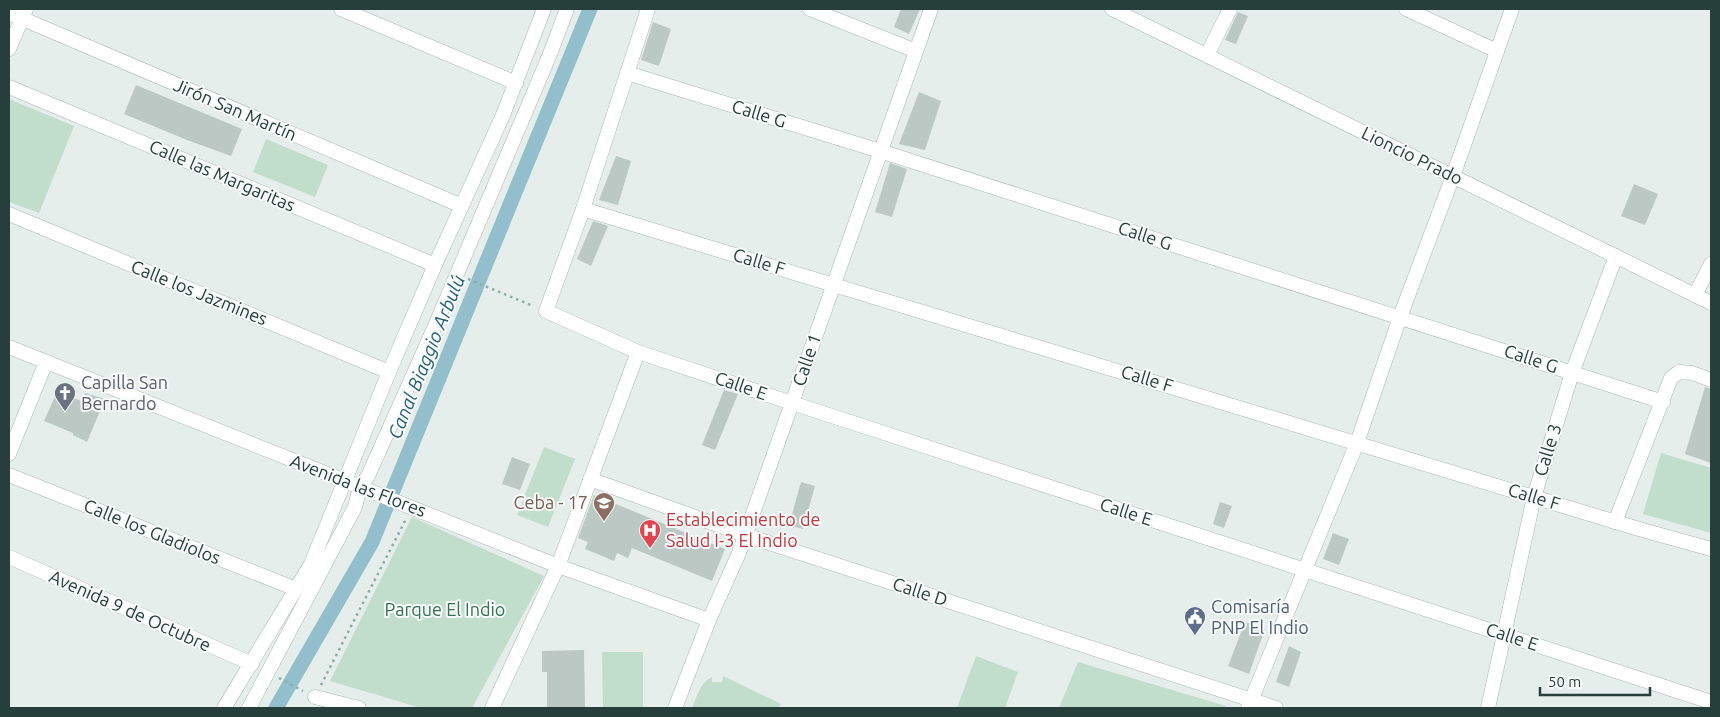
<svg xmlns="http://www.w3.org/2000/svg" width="1720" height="717" font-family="Ubuntu,sans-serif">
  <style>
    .green { fill: #c1ddcb }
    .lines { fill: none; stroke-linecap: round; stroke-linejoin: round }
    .canal { stroke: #93bfcd; stroke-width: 15 }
    .building { fill: #bbc8c4 }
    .minor-casing { stroke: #a9b6b2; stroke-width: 15 }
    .path { stroke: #89aea6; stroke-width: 2.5; stroke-dasharray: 2.5 4; stroke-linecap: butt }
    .minor { stroke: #fff; stroke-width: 14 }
    .labels { text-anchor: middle; stroke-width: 4; stroke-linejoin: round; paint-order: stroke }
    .street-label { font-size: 18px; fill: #263f3a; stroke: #f7faf9 }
    .worship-label { font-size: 18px; fill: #5b616d; stroke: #f7faf9; text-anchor: start }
    .education-label { font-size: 18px; fill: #785e54; stroke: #f7faf9; text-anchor: end }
    .health-label { font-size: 18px; fill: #be3a42; stroke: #f7faf9; text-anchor: start }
    .service-label { font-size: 18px; fill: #4e5e75; stroke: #f7faf9; text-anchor: start }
    .park-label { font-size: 18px; fill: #337252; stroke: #f7faf9 }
    .water-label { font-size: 19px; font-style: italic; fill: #256176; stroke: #f7faf9 }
  </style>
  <rect width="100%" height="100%" fill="#e6eeeb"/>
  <g class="green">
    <path d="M9 99 74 126 39 213 9 202Z"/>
    <path d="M266 139 328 165 315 197 253 172Z"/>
    <path d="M544 447 575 459 548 527 517 515Z"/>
    <path d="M1661 453 1711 468V533L1643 514Z"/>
    <path d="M412 517 544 576 472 708H421L330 681Z"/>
    <path d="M602 652H643V708H603Z"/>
    <path d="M976 656 1018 672 1005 708H957Z"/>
    <path d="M1078 662 1226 706 1225 708H1059Z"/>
    <path d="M723 676 781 704 778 708H692C697 697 700 682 712 677V682H722Z"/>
  </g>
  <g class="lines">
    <path class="canal" d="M276 708 372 542 590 9"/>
  </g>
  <g class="building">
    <path d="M901 9H920L909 34 894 27Z"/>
    <path d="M1238 12 1248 16 1236 44 1225 40Z"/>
    <path d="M653 22 671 29 659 66 641 60Z"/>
    <path d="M136 85 242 129 231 156 187 140 124 114Z"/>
    <path d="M919 92 941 101 925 150 899 144Z"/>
    <path d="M616 156 631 161 618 205 599 200Z"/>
    <path d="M890 163 907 169 892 217 875 212Z"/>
    <path d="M1634 184 1658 194 1645 225 1621 216Z"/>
    <path d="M593 221 608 226 591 266 577 259Z"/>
    <path d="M1705 387 1711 389V463L1685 454Z"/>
    <path d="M724 390 738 394 715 450 702 445Z"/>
    <path d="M57 392 82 401 85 393 105 399 87 442 73 435V433L44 421Z"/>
    <path d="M512 457 530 464 520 490 502 484Z"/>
    <path d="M801 482 815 486 803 529 789 525Z"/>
    <path d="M594 495 725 549 712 581 632 548 628 558 617 553 614 561 585 549 588 542 578 538Z"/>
    <path d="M1220 502 1232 506 1224 528 1213 524Z"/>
    <path d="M1333 533 1349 539 1339 565 1323 559Z"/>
    <path d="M1245 622 1265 629 1249 674 1228 666Z"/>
    <path d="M1289 646 1301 652 1289 687 1276 682Z"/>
    <path d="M584 650 585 708H547V672H542V651Z"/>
  </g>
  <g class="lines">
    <g class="minor-casing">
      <g id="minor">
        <path d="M341 9 516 83"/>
        <path d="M648 9 583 209 546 311 638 352 792 403 1711 702"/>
        <path d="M810 9 916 51"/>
        <path d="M1112 9 1711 303"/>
        <path d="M1406 9 1497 51"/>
        <path d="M9 13 462 206"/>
        <path d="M9 49 26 9"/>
        <path d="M1207 55 1230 9"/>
        <path d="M627 73 880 151 1663 402"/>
        <path d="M9 87 435 265"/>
        <path d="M583 209 1639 529 1711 549"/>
        <path d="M9 214 389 372"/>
        <path d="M1695 295 1711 264"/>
        <path d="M9 347 558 566 709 620"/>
        <path d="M9 454 46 362"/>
        <path d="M9 475 296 589"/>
        <path d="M590 479 745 535 1276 708"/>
        <path d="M1615 522 1671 378 1679 372 1692 373 1711 380"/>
        <path d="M9 557 252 664"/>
        <path d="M315 697 359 708"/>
        <path d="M224 708 311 564 389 372 435 265 503 115 544 9"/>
        <path d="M249 708 355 507 360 487 368 476 435 326 550 54 567 9"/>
        <path d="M492 708 558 566 638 352"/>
        <path d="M675 708 709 620 739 553 931 9"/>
        <path d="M1248 708 1357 443 1400 317 1453 176 1512 9"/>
        <path d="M1488 708 1534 497 1572 373 1616 256"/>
      </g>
    </g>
    <g class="path">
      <path d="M468 279 533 306"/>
      <path d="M279 678 303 691"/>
      <path d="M321 685 406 519"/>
    </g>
    <use href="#minor" class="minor"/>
  </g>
  <defs>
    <g id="church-pin" transform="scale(1.125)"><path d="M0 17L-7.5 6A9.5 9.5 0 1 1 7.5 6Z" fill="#6b7280" stroke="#f7faf9"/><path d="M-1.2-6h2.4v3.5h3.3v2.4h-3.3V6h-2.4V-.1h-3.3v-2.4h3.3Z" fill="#fff"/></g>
    <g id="school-pin" transform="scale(1.125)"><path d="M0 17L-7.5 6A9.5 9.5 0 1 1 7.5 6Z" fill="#8d6e63" stroke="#f7faf9"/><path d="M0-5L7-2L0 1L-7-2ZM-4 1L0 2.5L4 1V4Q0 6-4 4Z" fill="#fff"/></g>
    <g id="hospital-pin" transform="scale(1.125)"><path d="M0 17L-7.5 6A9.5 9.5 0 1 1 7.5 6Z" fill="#e0444e" stroke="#f7faf9"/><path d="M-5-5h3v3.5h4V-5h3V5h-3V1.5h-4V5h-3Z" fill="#fff"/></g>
    <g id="civic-pin" transform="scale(1.125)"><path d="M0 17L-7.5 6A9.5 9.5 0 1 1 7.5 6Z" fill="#5c6f8a" stroke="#f7faf9"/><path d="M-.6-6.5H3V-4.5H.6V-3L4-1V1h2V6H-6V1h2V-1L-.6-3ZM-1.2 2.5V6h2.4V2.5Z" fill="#fff"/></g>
  </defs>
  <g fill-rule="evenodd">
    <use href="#church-pin" x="65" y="393"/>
    <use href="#school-pin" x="604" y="503"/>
    <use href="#hospital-pin" x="650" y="530"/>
    <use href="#civic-pin" x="1195" y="617"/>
  </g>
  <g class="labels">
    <g class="street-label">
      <text transform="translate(235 110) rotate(23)" y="6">Jirón San Martín</text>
      <text transform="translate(759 114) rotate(17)" y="6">Calle G</text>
      <text transform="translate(1412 156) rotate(26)" y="6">Lioncio Prado</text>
      <text transform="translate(222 176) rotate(23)" y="6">Calle las Margaritas</text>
      <text transform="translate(1145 236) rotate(18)" y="6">Calle G</text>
      <text transform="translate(759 262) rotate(17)" y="6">Calle F</text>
      <text transform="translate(199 293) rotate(22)" y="6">Calle los Jazmines</text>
      <text transform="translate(1531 359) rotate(18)" y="6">Calle G</text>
      <text transform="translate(807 360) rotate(-71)" y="6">Calle 1</text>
      <text transform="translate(1147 379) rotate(17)" y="6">Calle F</text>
      <text transform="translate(741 386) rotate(19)" y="6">Calle E</text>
      <text transform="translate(1548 450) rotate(-73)" y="6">Calle 3</text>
      <text transform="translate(358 486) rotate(21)" y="6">Avenida las Flores</text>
      <text transform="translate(1534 497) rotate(17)" y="6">Calle F</text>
      <text transform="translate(1126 512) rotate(18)" y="6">Calle E</text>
      <text transform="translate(152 532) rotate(22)" y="6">Calle los Gladiolos</text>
      <text transform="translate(920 592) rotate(18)" y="6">Calle D</text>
      <text transform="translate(130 611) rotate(24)" y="6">Avenida 9 de Octubre</text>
      <text transform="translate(1512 637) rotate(18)" y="6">Calle E</text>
    </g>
    <g class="worship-label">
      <text x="81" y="389">Capilla San<tspan x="81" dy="21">Bernardo</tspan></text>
    </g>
    <g class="education-label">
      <text x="588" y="509">Ceba - 17</text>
    </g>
    <g class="health-label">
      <text x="666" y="526">Establecimiento de<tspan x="666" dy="21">Salud I-3 El Indio</tspan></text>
    </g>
    <g class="service-label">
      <text x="1211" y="613">Comisaría<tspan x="1211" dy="21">PNP El Indio</tspan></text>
    </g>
    <g class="park-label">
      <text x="445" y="616">Parque El Indio</text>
    </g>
    <g class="water-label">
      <text transform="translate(426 357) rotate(-68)" y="7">Canal Biaggio Arbulú</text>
    </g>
  </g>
  <rect width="1720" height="717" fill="none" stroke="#263f3a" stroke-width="20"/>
  <path d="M1540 687v8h110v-8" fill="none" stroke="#263f3a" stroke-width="2.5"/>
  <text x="1548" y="687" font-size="15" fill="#263f3a" stroke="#f7faf9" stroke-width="4" paint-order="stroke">50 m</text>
</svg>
